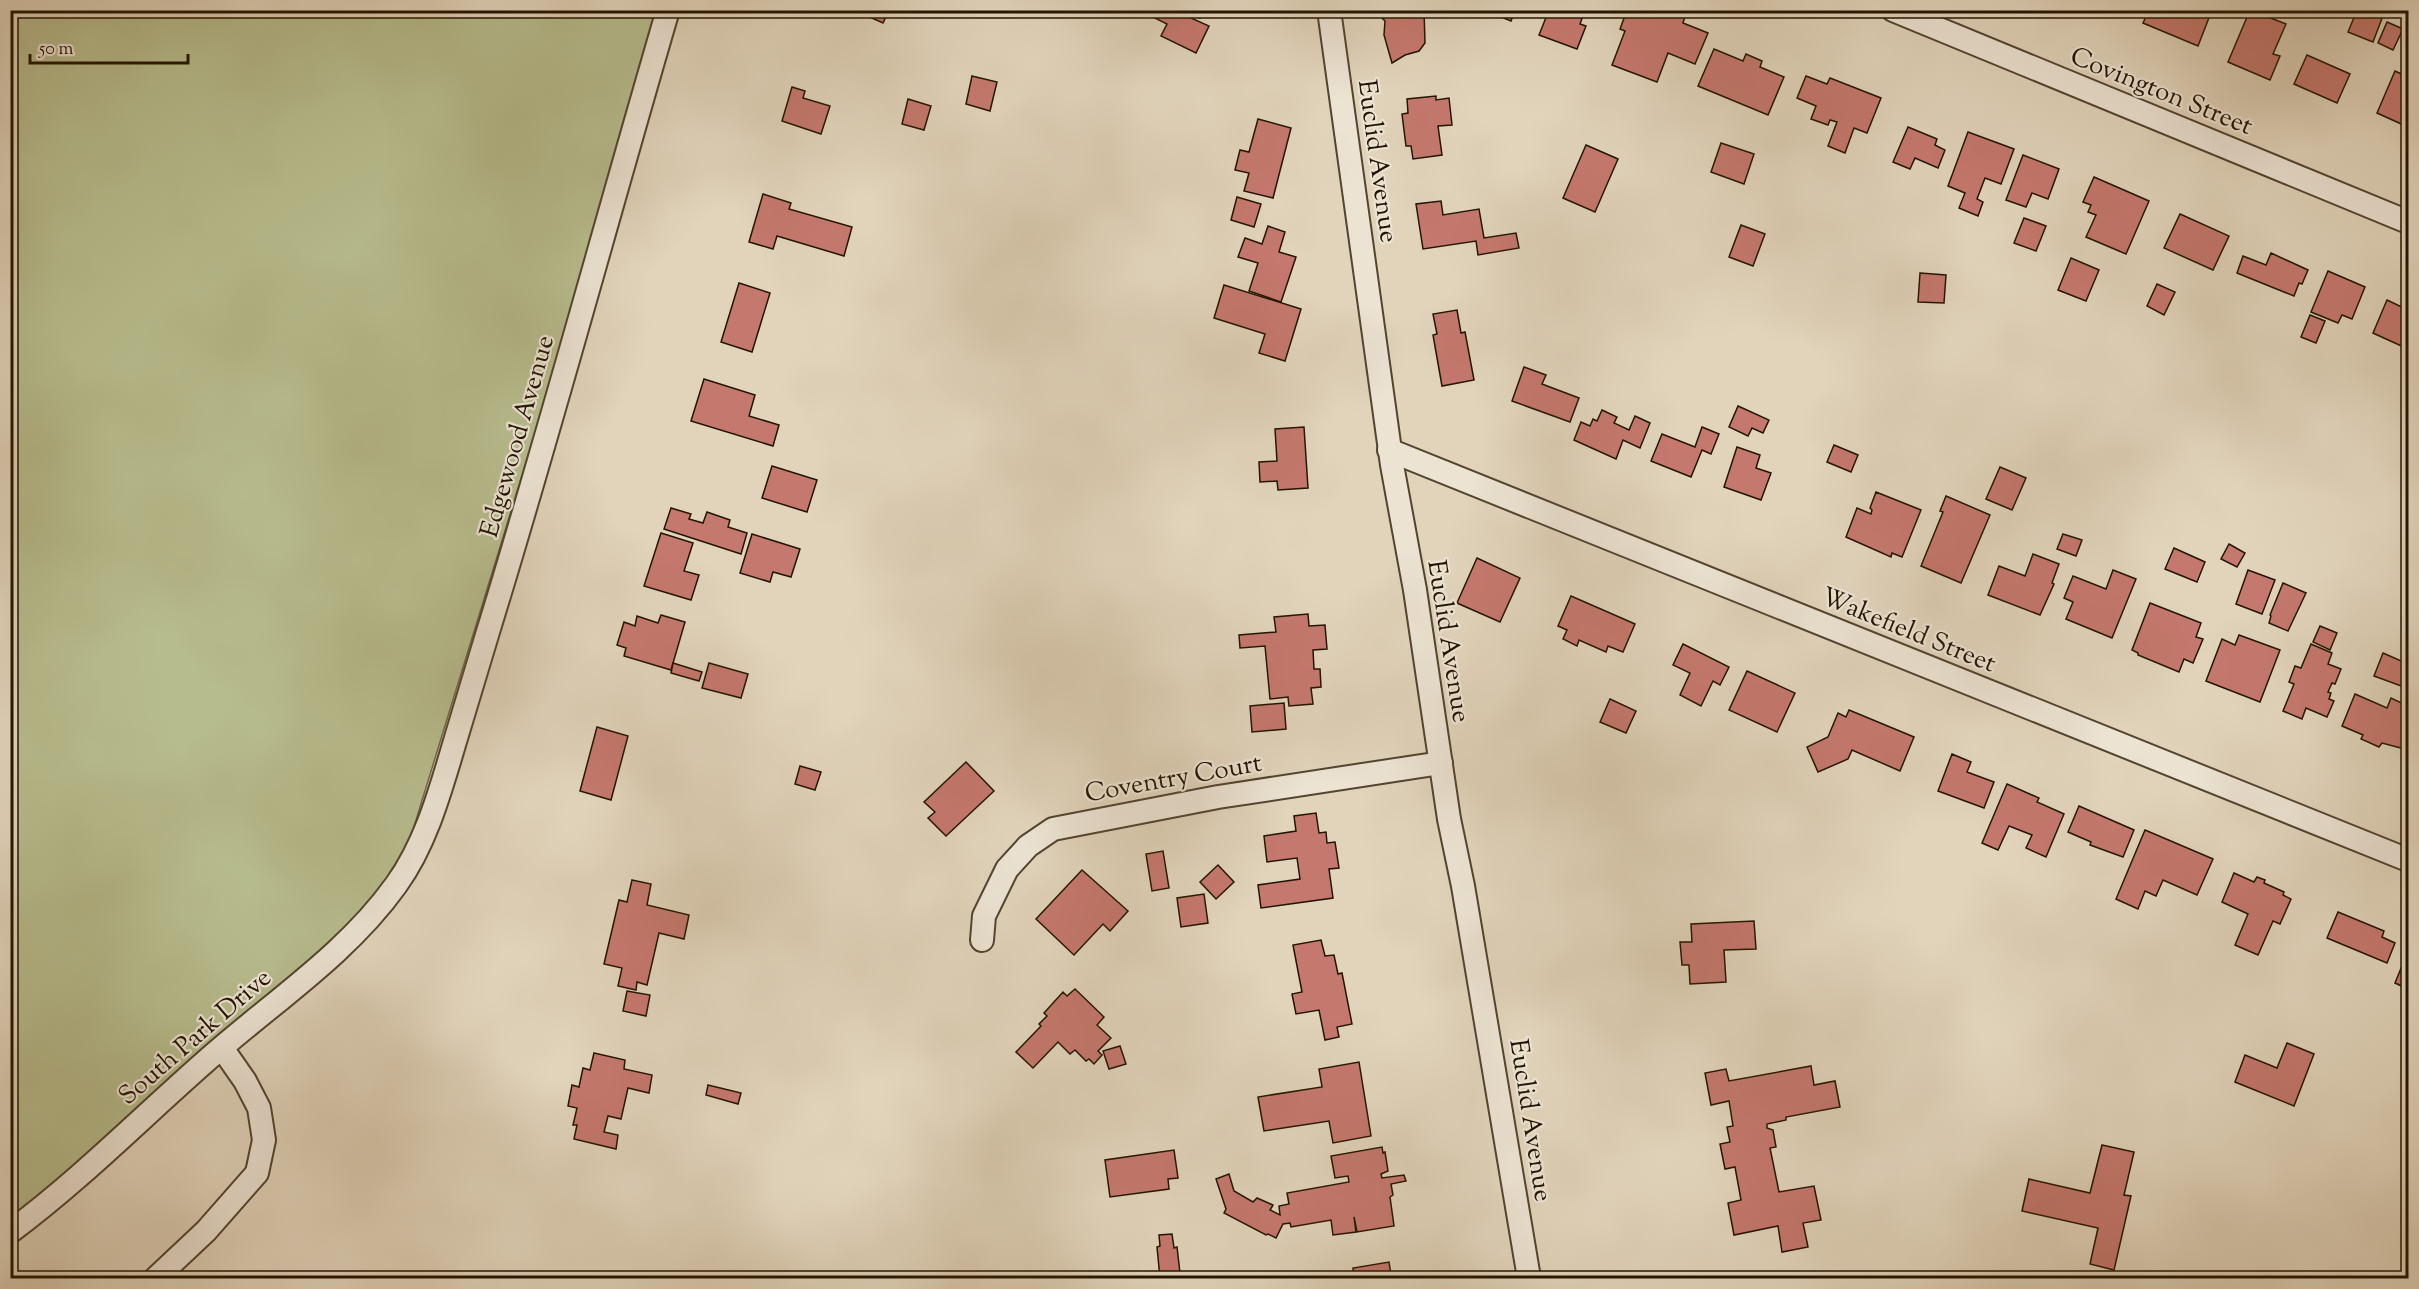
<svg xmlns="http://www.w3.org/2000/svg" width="2419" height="1289" font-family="'Sorts Mill Goudy',serif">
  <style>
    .green { fill: #b7bc8d; stroke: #6d6846; stroke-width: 1.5 }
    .building { fill: #c5786e; stroke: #231400; stroke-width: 1.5 }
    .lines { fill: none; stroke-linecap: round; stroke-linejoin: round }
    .street-casing { stroke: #52442f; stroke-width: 26 }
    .street { stroke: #ece3d3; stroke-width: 22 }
    .labels { text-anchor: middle; stroke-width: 4.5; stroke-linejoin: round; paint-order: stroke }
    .street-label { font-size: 26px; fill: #231400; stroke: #ece3d3 }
  </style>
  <rect width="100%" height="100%" fill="#e1d4bb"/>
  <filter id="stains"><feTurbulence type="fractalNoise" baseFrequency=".00333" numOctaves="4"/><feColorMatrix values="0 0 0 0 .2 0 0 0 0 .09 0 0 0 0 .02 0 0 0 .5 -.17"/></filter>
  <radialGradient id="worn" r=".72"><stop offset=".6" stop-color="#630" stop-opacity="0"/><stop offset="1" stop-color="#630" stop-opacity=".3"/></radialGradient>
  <path class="green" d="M10 11H665L396 885 10 1230Z"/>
  <g class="building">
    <path d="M859 10H889L883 23 858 12Z"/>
    <path d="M1139 10H1204L1200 18 1193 15 1191 18 1209 26 1196 53 1161 36 1167 24Z"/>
    <path d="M1374 10H1424L1425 43 1419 51 1405 55 1392 63 1384 35 1385 21Z"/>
    <path d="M1484 10H1515L1511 21Z"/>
    <path d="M1549 10H1585L1580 24 1586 26 1577 49 1539 35Z"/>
    <path d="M1627 10H1679L1686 13 1683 23 1708 33 1695 64 1668 53 1657 82 1612 65 1625 31 1620 29Z"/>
    <path d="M2102 10H2117L2114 16Z"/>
    <path d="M2149 10H2212L2198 46 2143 23Z"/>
    <path d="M2250 10 2286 24 2273 54 2280 56 2270 80 2228 62Z"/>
    <path d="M2296 10H2314L2311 17Z"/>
    <path d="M2357 10H2379L2384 13 2373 42 2348 32Z"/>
    <path d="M2387 22 2403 29 2393 50 2378 43Z"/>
    <path d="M1714 49 1743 61 1746 54 1762 61 1760 67 1784 77 1768 115 1698 86Z"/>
    <path d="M2307 55 2350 74 2337 103 2294 84Z"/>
    <path d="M2395 71 2408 77V127L2377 113Z"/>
    <path d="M972 76 997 82 990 111 966 104Z"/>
    <path d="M1806 76 1827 84 1830 78 1881 98 1867 133 1854 128 1845 153 1828 146 1837 122 1830 120 1828 125 1811 119 1816 106 1797 98Z"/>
    <path d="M792 87 805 91 803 98 830 106 821 134 782 121Z"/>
    <path d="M1436 96V100L1449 98 1452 125 1438 126 1442 155 1413 159 1411 146H1406L1402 114 1408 113 1407 99Z"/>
    <path d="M908 99 931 106 924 130 902 124Z"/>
    <path d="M1258 119 1291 128 1273 198 1244 191 1249 173 1235 170 1240 150 1249 152Z"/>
    <path d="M1908 127 1937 139 1935 145 1945 150 1938 168 1915 158 1910 169 1893 162Z"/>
    <path d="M1968 132 2014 149 2001 184 1985 178 1977 199 1983 202 1978 216 1959 208 1965 193 1948 186Z"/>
    <path d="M1721 143 1754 154 1744 184 1711 172Z"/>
    <path d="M1586 145 1618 159 1595 212 1563 198Z"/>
    <path d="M2023 155 2059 169 2048 199 2032 193 2026 207 2006 200Z"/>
    <path d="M2094 177 2149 201 2126 254 2086 237 2096 215 2088 212 2091 205 2083 202Z"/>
    <path d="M763 194 791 203 789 209 852 227 844 256 777 236 773 249 749 242Z"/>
    <path d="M1237 197 1261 204 1254 227 1231 220Z"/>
    <path d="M1441 201 1443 215 1479 209 1484 238 1516 233 1519 248 1478 255 1476 241 1423 249 1416 204Z"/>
    <path d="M2180 214 2229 236 2213 270 2164 248Z"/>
    <path d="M2024 218 2046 226 2036 251 2014 243Z"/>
    <path d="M1741 225 1765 234 1753 266 1729 257Z"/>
    <path d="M1268 226 1285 232 1279 252 1296 257 1281 302 1249 291 1258 263 1238 257 1245 238 1262 244Z"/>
    <path d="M2271 253 2308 270 2302 284 2299 283 2294 296 2237 273 2243 256 2266 265Z"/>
    <path d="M2071 258 2099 270 2086 301 2058 290Z"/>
    <path d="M2328 271 2365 287 2352 319 2342 315 2338 323 2311 312Z"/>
    <path d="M1920 273 1946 275 1944 303 1918 302Z"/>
    <path d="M739 283 770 293 752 352 721 342Z"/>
    <path d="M2157 284 2175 292 2164 315 2147 306Z"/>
    <path d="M1224 285 1301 309 1285 361 1259 353 1265 334 1214 318Z"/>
    <path d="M2387 300 2408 310V349L2373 333Z"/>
    <path d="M1457 310 1461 333 1465 332 1474 380 1442 386 1433 335 1437 334 1433 314Z"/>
    <path d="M2310 315 2325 321 2316 343 2301 337Z"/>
    <path d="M1524 367 1546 375 1542 384 1579 398 1570 422 1512 401Z"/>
    <path d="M704 379 755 395 749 416 779 425 773 446 691 421Z"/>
    <path d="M1738 406 1769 420 1763 433 1752 428 1748 436 1729 427Z"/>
    <path d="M1602 410 1617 417 1614 423 1629 430 1635 416 1650 423 1640 448 1623 440 1616 459 1574 440 1581 422 1590 426 1593 419 1597 421Z"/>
    <path d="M1304 427 1308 488 1278 490 1277 481 1260 482 1259 462 1277 461 1275 429Z"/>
    <path d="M1702 427 1719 434 1711 454 1702 450 1691 477 1651 461 1662 434 1695 447Z"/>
    <path d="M1834 445 1858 455 1851 472 1827 462Z"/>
    <path d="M1737 447 1760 455 1756 468 1771 473 1761 500 1724 487Z"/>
    <path d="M772 466 817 480 807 512 762 498Z"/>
    <path d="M2000 467 2026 478 2012 510 1986 499Z"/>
    <path d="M1876 492 1921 510 1902 557 1892 553 1891 557 1846 537 1857 508 1871 514 1872 510 1870 508Z"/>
    <path d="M1946 496 1990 515 1961 583 1921 566 1943 512 1940 511Z"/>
    <path d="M671 508 691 514 689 519 703 523 707 512 730 520 728 527 747 533 741 554 664 529Z"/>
    <path d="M661 533 693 543 684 571 699 575 691 600 644 586Z"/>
    <path d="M752 534 800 549 791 577 773 572 770 582 740 573Z"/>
    <path d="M2063 534 2082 540 2076 556 2057 549Z"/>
    <path d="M2229 544 2245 553 2237 567 2221 559Z"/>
    <path d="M2174 548 2205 562 2197 582 2165 569Z"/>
    <path d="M2033 554 2059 564 2052 583 2054 584 2040 615 1988 595 1999 566 2025 576Z"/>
    <path d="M1477 558 1520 578 1500 622 1457 603Z"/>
    <path d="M2113 570 2136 579 2112 638 2066 619 2073 602 2064 598 2073 576 2106 589Z"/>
    <path d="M2248 570 2275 580 2262 614 2236 604Z"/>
    <path d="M2283 583 2306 593 2288 631 2269 623 2271 616 2270 615Z"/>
    <path d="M1571 596 1635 624 1623 652 1608 646 1606 652 1579 640 1577 646 1563 639 1567 630 1558 626Z"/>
    <path d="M2150 603 2201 623 2196 637 2203 639 2193 663 2184 659 2179 672 2138 655V653L2132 650Z"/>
    <path d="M1308 614 1309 626 1325 625 1327 649 1313 650 1314 669H1320L1321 687 1311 688 1313 704 1289 706 1288 697 1270 699 1265 646 1240 648 1239 635 1276 632 1274 617Z"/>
    <path d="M661 615 685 622 671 670 624 656 626 648 617 645 624 622 635 626 637 616 658 623Z"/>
    <path d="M2320 626 2337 633 2330 650 2313 642Z"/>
    <path d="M2239 635 2280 650 2260 702 2206 681 2222 639 2235 645Z"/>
    <path d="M1683 644 1729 667 1720 685 1713 681 1701 706 1680 695 1690 673 1673 665Z"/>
    <path d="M2311 644 2332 653 2328 664 2341 669 2335 684 2332 683 2328 692 2331 693 2329 699 2334 701 2327 717 2306 708 2302 719 2283 711 2294 684 2289 682 2295 666 2301 668Z"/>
    <path d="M2383 653 2408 664V677L2404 687 2374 676Z"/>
    <path d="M673 663 702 672 699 681 671 673Z"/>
    <path d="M709 663 748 674 741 698 702 688Z"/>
    <path d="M1747 671 1795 693 1777 732 1729 710Z"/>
    <path d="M2355 694 2387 708 2391 698 2408 706V730L2401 748 2382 743 2379 747 2361 739 2363 735 2342 726Z"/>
    <path d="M1610 699 1636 711 1626 733 1600 722Z"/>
    <path d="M1284 703 1286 729 1252 732 1250 706Z"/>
    <path d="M1849 710 1914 737 1900 771 1852 750 1848 759 1818 772 1807 747 1828 737 1838 713 1846 717Z"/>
    <path d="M597 727 628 736 611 800 580 791Z"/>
    <path d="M1952 754 1971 762 1967 772 1994 782 1984 808 1938 791Z"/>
    <path d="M966 762 994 791 946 836 928 818 935 812 924 802Z"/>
    <path d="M800 766 821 772 815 790 795 784Z"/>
    <path d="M2007 784 2039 798 2037 802 2064 814 2046 857 2026 848 2032 835 2009 826 1998 850 1982 843Z"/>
    <path d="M2079 806 2134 830 2123 857 2090 845 2091 842 2068 832Z"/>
    <path d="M1316 813 1319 833 1326 832 1327 843 1335 842 1339 868 1329 869 1333 898 1261 908 1258 885 1300 879 1297 858 1267 862 1264 836 1296 831 1294 816Z"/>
    <path d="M2145 830 2213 859 2197 895 2163 880 2156 896 2145 891 2138 909 2116 899Z"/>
    <path d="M1163 851 1169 888 1152 891 1146 854Z"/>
    <path d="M1218 865 1234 882 1216 899 1200 882Z"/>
    <path d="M1082 870 1128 911 1110 931 1103 924 1074 955 1036 919Z"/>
    <path d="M2234 873 2254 882 2257 877 2265 880 2264 883 2284 892 2283 895 2291 899 2280 924 2273 921 2258 955 2235 945 2248 914 2222 902Z"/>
    <path d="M632 880 651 884 647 905 689 915 684 939 659 933 647 985 637 982 636 990 618 986 622 968 604 964 619 900 627 902Z"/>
    <path d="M1204 894 1208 923 1181 927 1177 898Z"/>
    <path d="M2338 912 2384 931 2382 937 2395 943 2387 963 2327 938Z"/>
    <path d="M1754 921 1756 949 1724 950 1726 982 1690 984 1689 965H1682L1680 942H1692L1691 924Z"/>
    <path d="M1321 940 1325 956 1334 955 1338 974 1342 973 1352 1024 1337 1027 1339 1037 1325 1040 1319 1010 1296 1014 1292 994 1302 992 1293 945Z"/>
    <path d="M2408 951V989L2395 983Z"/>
    <path d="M1075 989 1104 1017 1097 1025 1111 1038 1098 1051 1102 1055 1094 1064 1089 1059 1086 1061 1075 1050 1070 1054 1058 1042 1033 1068 1016 1052 1041 1026 1039 1024 1047 1016 1044 1013 1063 992 1067 996Z"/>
    <path d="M627 991 650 995 646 1016 623 1011Z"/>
    <path d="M2287 1043 2314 1054 2294 1106 2235 1082 2245 1055 2277 1068Z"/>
    <path d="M1120 1046 1126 1064 1109 1069 1103 1051Z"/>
    <path d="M594 1053 625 1060 624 1069 652 1075 649 1093 628 1088 621 1119 608 1116 604 1132 618 1135 616 1149 574 1139 577 1125H573L577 1108 568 1106 572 1085 579 1087 583 1068 590 1070Z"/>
    <path d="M1359 1062 1371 1136 1333 1143 1329 1121 1264 1131 1258 1097 1322 1087 1319 1069Z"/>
    <path d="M1811 1066 1814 1085 1835 1081 1840 1107 1786 1117V1120L1767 1124V1128L1773 1130 1776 1147 1770 1148 1779 1192 1814 1186 1821 1220 1803 1223 1808 1247 1782 1252 1778 1226 1734 1235 1728 1203 1741 1200 1735 1167 1725 1169 1720 1144 1730 1142 1727 1127 1733 1126 1729 1101 1711 1105 1705 1073 1726 1069 1729 1081Z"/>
    <path d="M708 1085 741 1093 738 1104 706 1095Z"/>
    <path d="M2102 1145 2134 1152 2124 1195 2131 1196 2114 1270 2090 1264 2098 1228 2022 1211 2029 1179 2090 1193Z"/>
    <path d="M1382 1147 1383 1153 1385 1152 1388 1171 1381 1174 1382 1178 1404 1175 1406 1181 1391 1184 1393 1195 1390 1197 1394 1226 1357 1232 1354 1217 1356 1232 1333 1235 1331 1220 1291 1227 1290 1223 1283 1224 1276 1238 1268 1234 1266 1235 1224 1213 1226 1209 1216 1179 1229 1174 1234 1191 1253 1202 1257 1198 1273 1205 1270 1210 1280 1215 1279 1206 1289 1204 1287 1193 1349 1182 1348 1176 1335 1178 1331 1156Z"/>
    <path d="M1174 1150 1178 1178 1168 1179 1169 1189 1110 1197 1105 1160Z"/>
    <path d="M1172 1234 1174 1248 1177 1247 1180 1273 1171 1274 1172 1278H1160L1157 1247 1160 1246 1159 1235Z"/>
    <path d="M1389 1262 1391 1275 1401 1274 1402 1278H1354L1353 1268Z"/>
  </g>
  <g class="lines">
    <g class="street-casing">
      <g id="street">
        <path d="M1329 10 1392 465 1415 590 1449 819 1463 886 1529 1278"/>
        <path d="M1893 10 2408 222"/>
        <path d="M1389 450 2408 860"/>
        <path d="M982 940 984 916 1007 869 1028 846 1053 829 1218 797 1441 763"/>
        <path d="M10 1232C80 1180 141 1118 206 1061 270 1004 346 955 396 885 427 842 441 788 456 738 466 704 477 669 487 635 551 428 607 218 668 10"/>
        <path d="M156 1278 206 1231 257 1173 264 1140 259 1108 245 1081 222 1048"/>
      </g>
    </g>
    <use href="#street" class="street"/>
  </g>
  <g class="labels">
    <g class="street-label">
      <text transform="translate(2162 90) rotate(22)" y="9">Covington Street</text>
      <text transform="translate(1379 161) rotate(82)" y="9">Euclid Avenue</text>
      <text transform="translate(516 436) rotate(-74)" y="9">Edgewood Avenue</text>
      <text transform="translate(1909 629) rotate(22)" y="9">Wakefield Street</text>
      <text transform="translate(1450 641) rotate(81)" y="9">Euclid Avenue</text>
      <text transform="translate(1173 777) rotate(-10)" y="9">Coventry Court</text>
      <text transform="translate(194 1036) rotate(-41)" y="9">South Park Drive</text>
      <text transform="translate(1532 1120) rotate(81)" y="9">Euclid Avenue</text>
    </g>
  </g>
  <rect width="2419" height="1289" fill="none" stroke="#e1d4bb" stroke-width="36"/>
  <rect x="12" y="12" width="2395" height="1265" fill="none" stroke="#231400" stroke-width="3"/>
  <rect x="18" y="18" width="2383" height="1253" fill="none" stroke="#231400" stroke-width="1.5"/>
  <path d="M30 54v9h158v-9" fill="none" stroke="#231400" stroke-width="3"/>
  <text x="39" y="54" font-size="18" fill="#231400" stroke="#ece3d3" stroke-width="4.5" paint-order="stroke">50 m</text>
  <rect width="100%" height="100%" filter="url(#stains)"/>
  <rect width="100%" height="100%" fill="url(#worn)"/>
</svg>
